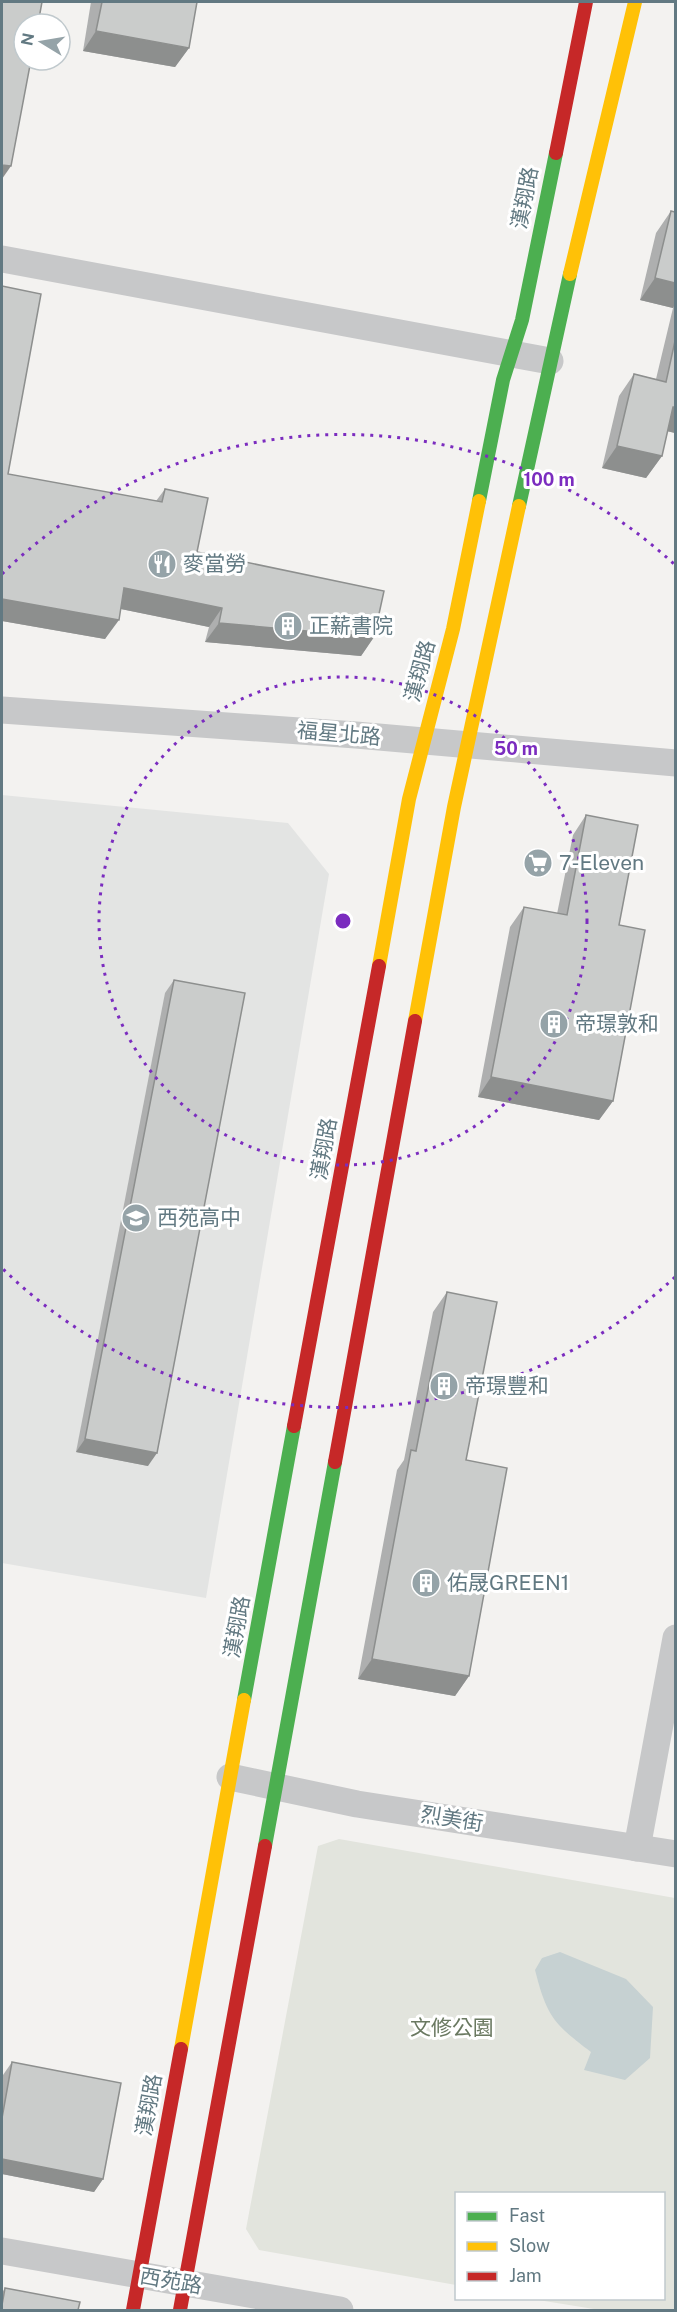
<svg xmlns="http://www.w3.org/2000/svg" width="677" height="2312" font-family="'Public Sans','Noto Sans TC',sans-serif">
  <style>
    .built { fill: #e3e4e3 }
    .green { fill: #e2e4dd }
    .water { fill: #c6d1d2 }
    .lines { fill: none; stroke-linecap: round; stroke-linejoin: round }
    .street { stroke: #c7c8c9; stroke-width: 27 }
    .fast { stroke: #4caf50; stroke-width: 14 }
    .slow { stroke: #ffc107; stroke-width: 14 }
    .jam { stroke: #c62828; stroke-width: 14 }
    .wall { fill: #aeafaf }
    .shaded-wall { fill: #8d8f8e }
    .building { fill: #cacccb; stroke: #8d8f8e; stroke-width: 1.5 }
    .ring { fill: none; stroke: #7b2cbf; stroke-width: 3; stroke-dasharray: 3 6 }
    .labels { text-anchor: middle; stroke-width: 6; stroke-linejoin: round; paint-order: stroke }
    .street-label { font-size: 21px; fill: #627982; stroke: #fff }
    .poi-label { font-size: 21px; fill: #627982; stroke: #fff; text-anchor: start }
    .park-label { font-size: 21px; fill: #6a7961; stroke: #fff }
    .centre { fill: #7b2cbf; stroke: #fff; stroke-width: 3 }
    .ring-label { font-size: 18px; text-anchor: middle; font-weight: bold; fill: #7b2cbf; stroke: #fff; stroke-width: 6; stroke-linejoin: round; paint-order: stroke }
  </style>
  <rect width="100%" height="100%" fill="#f3f2f0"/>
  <path class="built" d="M2 795 288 823 329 874 206 1598 2 1563Z"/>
  <path class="green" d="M339 1839 675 1898V2310H600L532 2299 664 2298V2194H456V2285L259 2250 246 2229 318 1846Z"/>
  <path class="water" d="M560 1952 626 1979 653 2007 650 2058 625 2080 584 2070 591 2052C554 2024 547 2017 535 1970L542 1958Z"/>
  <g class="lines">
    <g class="street">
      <path d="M2 259 550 361"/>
      <path d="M2 710 356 735 676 763"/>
      <path d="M230 1777 357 1804 676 1854"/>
      <path d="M637 1848 676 1638"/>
      <path d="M2 2251 340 2310"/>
    </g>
    <g class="fast">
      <path d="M479 501 503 380 522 320 556 153"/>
      <path d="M519 506 570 274"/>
      <path d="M244 1700 294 1426"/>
      <path d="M265 1846 335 1462"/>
    </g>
    <g class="slow">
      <path d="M570 274 635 2"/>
      <path d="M379 966 409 799 453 629 479 501"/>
      <path d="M415 1021 454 807 519 506"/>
      <path d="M181 2049 244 1700"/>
    </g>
    <g class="jam">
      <path d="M556 153 586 2"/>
      <path d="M294 1426 379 966"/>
      <path d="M335 1462 415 1021"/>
      <path d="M133 2310 181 2049"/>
      <path d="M180 2310 265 1846"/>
    </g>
  </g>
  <g class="wall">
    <path d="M91 2H197L189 48 175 67 83 51Z"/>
    <path d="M671 211 675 212V433L667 431 662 456 646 478 602 468 619 396 634 374 656 379 673 308 640 300 656 233Z"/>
    <path d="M2 286 8 474 156 501 165 489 197 552 374 637 361 656 205 642 209 627 121 609 105 639 2 621Z"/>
    <path d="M586 815 619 925 613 1101 599 1120 478 1097 510 927 524 907 557 914 573 835Z"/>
    <path d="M174 980 148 1466 76 1452 165 993Z"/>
    <path d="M447 1292 466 1460 469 1676 455 1696 358 1679 397 1470 404 1460 433 1312Z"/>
    <path d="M12 2062 103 2179 94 2192 2 2174V2084L3 2075Z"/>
    <path d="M5 2288 2 2310V2293Z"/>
  </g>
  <g class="shaded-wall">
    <path d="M96 31 189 48 175 67 83 51Z"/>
    <path d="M2 165 11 166 2 179Z"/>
    <path d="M655 278 675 283V304L673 308 640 300Z"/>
    <path d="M673 407H675V433L658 429Z"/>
    <path d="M617 446 662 456 646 478 602 468Z"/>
    <path d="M124 588 222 608 209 627 111 607Z"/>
    <path d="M2 599 119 620 105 639 2 621Z"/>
    <path d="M219 623 374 637 361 656 205 642Z"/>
    <path d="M491 1077 613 1101 599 1120 478 1097Z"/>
    <path d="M85 1439 157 1453 148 1466 76 1452Z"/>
    <path d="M372 1659 469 1676 455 1696 358 1679Z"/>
    <path d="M2 2159 103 2179 94 2192 2 2174Z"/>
  </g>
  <g class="building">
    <path d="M2 2H42L38 24H24V60H31L11 166 2 165Z"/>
    <path d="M102 2H197L189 48 96 31Z"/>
    <path d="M671 211 675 212V283L655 278Z"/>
    <path d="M2 286 41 294 8 474 162 502 165 489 208 498 197 552 384 591 374 637 219 623 222 608 124 588 119 620 2 599Z"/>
    <path d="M675 341V407H673L662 456 617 446 634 374 666 382Z"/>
    <path d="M586 815 638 825 619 925 645 930 613 1101 491 1077 524 907 567 915Z"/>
    <path d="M174 980 245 993 157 1453 85 1439Z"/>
    <path d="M447 1292 497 1302 466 1460 507 1468 469 1676 372 1659 411 1450 416 1451Z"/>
    <path d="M12 2062 121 2083 103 2179 2 2159V2118Z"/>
    <path d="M5 2288 80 2302 78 2310H2V2305Z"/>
  </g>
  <g class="ring">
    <circle cx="343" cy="921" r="244"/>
    <path d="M675 1277A487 487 0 0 1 2 1268M2 574A487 487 0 0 1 675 565"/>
  </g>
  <defs>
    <g id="restaurant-disc" transform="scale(1.5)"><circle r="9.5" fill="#95a3a8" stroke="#fff"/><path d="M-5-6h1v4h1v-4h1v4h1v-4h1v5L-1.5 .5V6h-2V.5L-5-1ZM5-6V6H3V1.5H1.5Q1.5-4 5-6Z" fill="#fff"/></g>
    <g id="building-disc" transform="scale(1.5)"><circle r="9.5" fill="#95a3a8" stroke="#fff"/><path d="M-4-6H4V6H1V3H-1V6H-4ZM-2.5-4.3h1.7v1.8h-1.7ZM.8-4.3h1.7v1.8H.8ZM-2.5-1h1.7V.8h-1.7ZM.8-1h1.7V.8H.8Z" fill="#fff"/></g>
    <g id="supermarket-disc" transform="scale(1.5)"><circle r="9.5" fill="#95a3a8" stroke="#fff"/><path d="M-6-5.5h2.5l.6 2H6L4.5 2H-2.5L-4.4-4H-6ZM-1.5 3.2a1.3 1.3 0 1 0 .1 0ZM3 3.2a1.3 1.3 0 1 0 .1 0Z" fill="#fff"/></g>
    <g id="school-disc" transform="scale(1.5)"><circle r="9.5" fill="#95a3a8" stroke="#fff"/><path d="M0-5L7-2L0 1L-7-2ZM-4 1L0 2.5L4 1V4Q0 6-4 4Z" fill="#fff"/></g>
  </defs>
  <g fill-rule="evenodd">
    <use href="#restaurant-disc" x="162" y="564"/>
    <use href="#building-disc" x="288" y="626"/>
    <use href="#supermarket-disc" x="538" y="863"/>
    <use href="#building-disc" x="554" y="1024"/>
    <use href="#school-disc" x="136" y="1218"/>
    <use href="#building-disc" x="444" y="1386"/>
    <use href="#building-disc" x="426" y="1583"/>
  </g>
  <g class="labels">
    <g class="street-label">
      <text transform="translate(525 198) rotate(-79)" y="7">漢翔路</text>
      <text transform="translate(420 671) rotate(-75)" y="7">漢翔路</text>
      <text transform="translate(339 734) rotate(5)" y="7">福星北路</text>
      <text transform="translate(324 1149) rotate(-80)" y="7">漢翔路</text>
      <text transform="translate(237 1627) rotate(-80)" y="7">漢翔路</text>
      <text transform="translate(452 1819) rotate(9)" y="7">烈美街</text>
      <text transform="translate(149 2105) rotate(-80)" y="7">漢翔路</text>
      <text transform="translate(171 2281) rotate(10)" y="7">西苑路</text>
    </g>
    <g class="poi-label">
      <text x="183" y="571">麥當勞</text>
      <text x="309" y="633">正薪書院</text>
      <text x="559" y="870">7-Eleven</text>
      <text x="575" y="1031">帝璟敦和</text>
      <text x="157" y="1225">西苑高中</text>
      <text x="465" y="1393">帝璟豐和</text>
      <text x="447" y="1590">佑晟GREEN1</text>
    </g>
    <g class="park-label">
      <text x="452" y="2035">文修公園</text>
    </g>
  </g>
  <circle cx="343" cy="921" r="9" class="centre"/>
  <g class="ring-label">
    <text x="549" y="486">100 m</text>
    <text x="516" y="755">50 m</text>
  </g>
  <rect width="677" height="2312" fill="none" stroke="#627982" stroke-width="6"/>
  <rect x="455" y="2192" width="210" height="108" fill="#ffffff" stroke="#c0c9cd" stroke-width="1.5"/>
  <rect x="467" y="2212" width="30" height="9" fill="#4caf50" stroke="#c0c9cd" stroke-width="1.5"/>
  <text x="509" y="2222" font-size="18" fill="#627982">Fast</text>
  <rect x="467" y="2242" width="30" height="9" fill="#ffc107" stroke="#c0c9cd" stroke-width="1.5"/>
  <text x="509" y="2252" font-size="18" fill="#627982">Slow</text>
  <rect x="467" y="2272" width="30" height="9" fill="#c62828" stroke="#c0c9cd" stroke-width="1.5"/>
  <text x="509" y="2282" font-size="18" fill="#627982">Jam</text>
  <g transform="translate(42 42) rotate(281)"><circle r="28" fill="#ffffff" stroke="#c0c9cd" stroke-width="1.5"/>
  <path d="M0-4.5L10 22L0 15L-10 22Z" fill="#95a3a8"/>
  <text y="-9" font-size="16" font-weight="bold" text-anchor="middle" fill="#627982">N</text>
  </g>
</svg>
